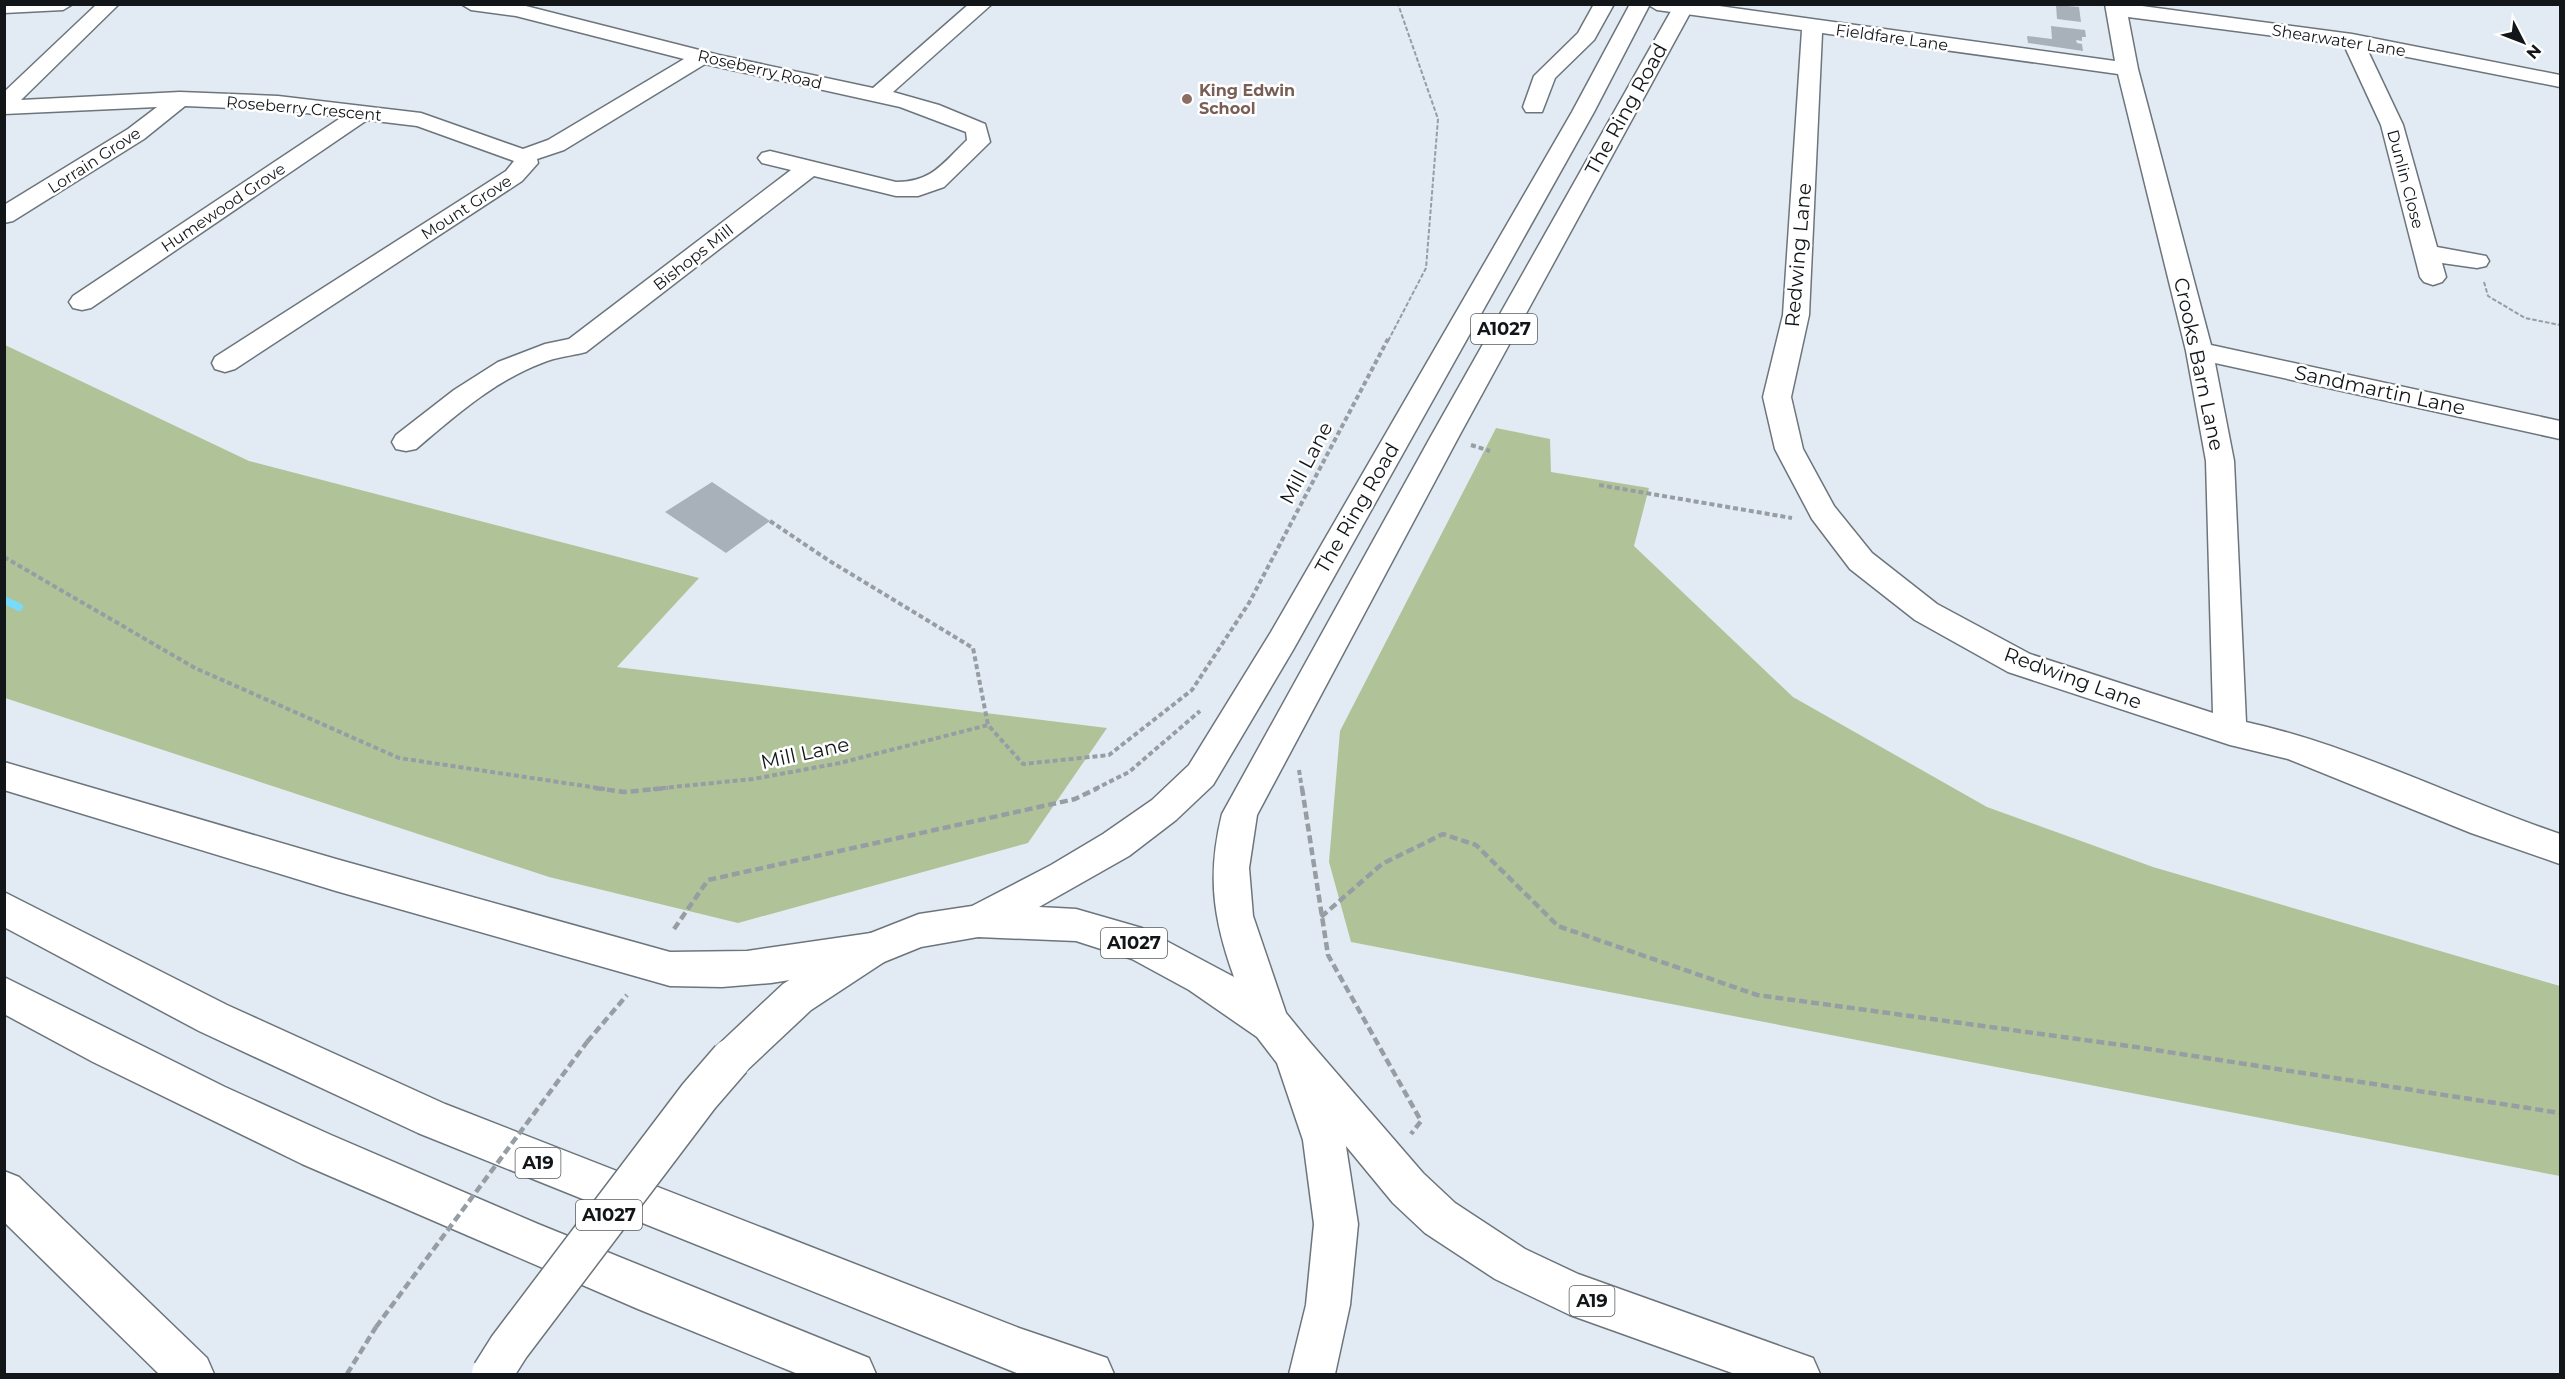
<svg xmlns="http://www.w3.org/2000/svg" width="2565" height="1379" font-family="Montserrat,sans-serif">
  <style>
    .green { fill: #b0c398 }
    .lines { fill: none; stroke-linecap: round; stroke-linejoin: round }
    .stream { stroke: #78dbfb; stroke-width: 8 }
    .building { fill: #a8b1b9 }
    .minor-casing { stroke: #6c757c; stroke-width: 3 }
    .major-casing { stroke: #6c757c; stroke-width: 3 }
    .highway-casing { stroke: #6c757c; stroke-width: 3 }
    .path-far2 { stroke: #969da3; stroke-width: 2; stroke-dasharray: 4.5 2; stroke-linecap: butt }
    .path-far1 { stroke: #969da3; stroke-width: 4; stroke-dasharray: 5 3; stroke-linecap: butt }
    .path { stroke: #969da3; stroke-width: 4.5; stroke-dasharray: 8 4; stroke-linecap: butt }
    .minor { fill: #fff; fill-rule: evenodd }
    .major { fill: #fff; fill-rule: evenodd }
    .highway { fill: #fff; fill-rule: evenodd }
    .major-bridge-casing { stroke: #6c757c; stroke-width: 43; stroke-linecap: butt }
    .path-bridge { stroke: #969da3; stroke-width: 4.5; stroke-dasharray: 8 4; stroke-linecap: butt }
    .major-bridge { stroke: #fff; stroke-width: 40 }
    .education-dot { fill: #8d6e63; stroke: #fff; stroke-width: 2 }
    .labels { text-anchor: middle; stroke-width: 5; stroke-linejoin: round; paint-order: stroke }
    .far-street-label { font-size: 16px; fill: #121618; stroke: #fff }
    .far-education-label { font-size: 16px; font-weight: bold; fill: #785e54; stroke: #fff; text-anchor: start }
    .shield { fill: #fff; stroke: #595c5d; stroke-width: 1.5 }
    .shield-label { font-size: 18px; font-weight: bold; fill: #121618 }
    .street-label { font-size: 20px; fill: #121618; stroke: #fff }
  </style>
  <rect width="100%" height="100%" fill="#e2ebf3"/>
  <g class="green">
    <path d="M5 345 249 461 699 578 617 667 1107 728 1028 843 738 923 549 877 5 698Z"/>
    <path d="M1496 428 1550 439 1551 472 1649 488 1634 546 1793 697 1987 807 2153 867 2560 986V1176L1351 942 1329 862 1340 731Z"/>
  </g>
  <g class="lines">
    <path class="stream" d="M4 600 19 607"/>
  </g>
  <g class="building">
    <path d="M2056 5 2079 7 2081 22 2057 19Z"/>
    <path d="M2051 26 2085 30 2086 37H2082V41L2076 40 2077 43 2082 44 2083 51 2028 43 2027 36 2052 39Z"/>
    <path d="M712 482 770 521 726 553 665 512Z"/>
  </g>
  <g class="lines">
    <g class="minor-casing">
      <g id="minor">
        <path d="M4 4H73L63 10 4 13Z"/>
        <path d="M97 4H119L21 100 180 92 278 96 421 113 523 149 548 140 684 59 516 16 471 10 461 4H518L719 55 873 88 969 4H992L893 92 939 105 985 124 990 142 944 187 918 196H896L814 176 586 352C571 356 556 357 542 363 494 381 454 417 416 449L406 451 396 449 392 442 396 435 454 390 498 362 545 344 569 339 791 170 762 163 758 158 762 153 770 151 896 182C932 182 942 164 967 140L966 132 900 107 705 64 564 150 537 159 538 163 522 181 235 369 225 372 215 369 212 363 215 357 506 171 514 161 417 126 367 120 91 308 82 310 73 308 69 302 73 296 342 117 278 110 185 106 144 139 13 221 4 223V205L128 129 157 107 4 114V92Z"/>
        <path d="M1594 4H1614L1594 40 1555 78 1542 112H1526L1523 107 1534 76 1578 33Z"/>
        <path d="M1647 4H1705L2115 61 2105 4H2127L2352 34 2560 75V87L2367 49 2403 125 2437 247 2486 256 2489 261 2486 266 2477 268 2442 263 2446 277 2442 282 2433 285 2424 282 2420 277 2381 125 2344 45 2128 17 2138 69 2211 345 2560 421V439L2215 363 2234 461 2246 722C2352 745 2457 799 2560 834V864L2471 833 2288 759 2230 745 2008 672 1915 620 1850 569 1812 519 1775 449 1763 397 1783 315 1802 30 1657 10ZM1822 33 2118 74 2186 351 2206 461 2213 713 2030 654 1937 604 1872 553 1834 506 1803 449 1791 397 1809 315Z"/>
      </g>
    </g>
    <g class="major-casing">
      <path id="major" d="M1630 4H1650L1594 112 1293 650 1213 785 1176 820 1129 856 1039 907 1076 909 1142 928 1234 977C1213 919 1207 875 1222 814L1430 438 1675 4H1695L1458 438 1257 815 1249 868 1253 916 1286 1013 1308 1040 1345 1140 1358 1224 1350 1305 1335 1374H1289L1306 1305 1314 1224 1303 1140 1277 1063 1257 1037 1189 990 1132 959 1076 941 978 937 921 947 884 962 811 1010 745 1072 731 1078 717 1072 711 1059 717 1046 783 984 858 938 919 914 972 906 1051 865 1103 834 1152 800 1189 765 1271 632 1572 112Z"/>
    </g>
    <g class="highway-casing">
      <g id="highway">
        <path d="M4 762 336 859 670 952 747 951 871 933 884 938 890 950 884 962 871 967 771 983 722 987 670 986 336 891 4 790Z"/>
        <path d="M4 892 227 1005 445 1104 1019 1328 1107 1358 1114 1374H1019L418 1133 199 1031 4 927Z"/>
        <path d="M4 977 225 1087 331 1135 538 1224 869 1358 876 1374H798L638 1309 302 1164 93 1062 4 1014Z"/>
        <path d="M1294 1034 1308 1040 1423 1173 1455 1203 1525 1249 1578 1274 1813 1358 1820 1374H1735L1570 1315 1495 1279 1425 1233 1393 1203 1280 1066 1274 1053 1280 1040Z"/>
        <path d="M4 1171 19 1177 207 1358 214 1374H159L4 1222Z"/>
      </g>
    </g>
    <g class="path-far2">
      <path d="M2484 282 2488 296 2525 318 2560 325"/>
      <path d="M1388 341 1426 268 1438 119 1398 4"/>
    </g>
    <g class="path-far1">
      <path d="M1471 445 1490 451"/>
      <path d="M1599 485 1792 518"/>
      <path d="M770 521 828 560 973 648 988 725"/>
      <path d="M4 557 195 668 399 758 605 789"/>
      <path d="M1299 770 1302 789"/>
      <path d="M653 789 753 779 840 763 988 725 1023 764 1109 755 1192 690 1249 603 1388 339"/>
      <path d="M1095 789 1129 772 1200 711"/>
    </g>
    <g class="path">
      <path d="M595 788 624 792 668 788"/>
      <path d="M1302 788 1328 955 1421 1121 1411 1134"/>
      <path d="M1321 917 1382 864 1443 834 1476 845 1558 926 1757 995 2136 1047 2560 1113"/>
      <path d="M674 929 708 880 1075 799 1098 788"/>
      <path d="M587 1042 627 995"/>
      <path d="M347 1374 376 1327"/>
    </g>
    <use href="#minor" class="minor"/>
    <use href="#major" class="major"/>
    <use href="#highway" class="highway"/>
    <g class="major-bridge-casing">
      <path id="major-bridge" d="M492 1374 509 1347 699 1096 731 1059"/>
    </g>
    <path class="path-bridge" d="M376 1327 587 1042"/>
    <use href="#major-bridge" class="major-bridge"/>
  </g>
  <circle class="education-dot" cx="1187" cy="99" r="6"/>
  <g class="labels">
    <g class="far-street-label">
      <text transform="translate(1892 37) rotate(8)" y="6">Fieldfare Lane</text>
      <text transform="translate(2339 40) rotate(9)" y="6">Shearwater Lane</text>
      <text transform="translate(760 69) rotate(13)" y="6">Roseberry Road</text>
      <text transform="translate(304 108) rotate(5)" y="6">Roseberry Crescent</text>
      <text transform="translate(94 160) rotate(-33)" y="6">Lorrain Grove</text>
      <text transform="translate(2406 179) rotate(75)" y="6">Dunlin Close</text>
      <text transform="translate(223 207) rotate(-34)" y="6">Humewood Grove</text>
      <text transform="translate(466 207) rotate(-33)" y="6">Mount Grove</text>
      <text transform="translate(693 257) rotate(-38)" y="6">Bishops Mill</text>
    </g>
    <g class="far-education-label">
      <text x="1199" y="96">King Edwin<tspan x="1199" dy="18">School</tspan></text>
    </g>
    <g class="shield">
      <rect x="1471" y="314" width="66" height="30" rx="4.5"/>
      <rect x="1101" y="928" width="66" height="30" rx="4.5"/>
      <rect x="515.5" y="1148" width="45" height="30" rx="4.5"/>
      <rect x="576" y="1200" width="66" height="30" rx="4.5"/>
      <rect x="1569.5" y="1286" width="45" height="30" rx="4.5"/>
    </g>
    <g class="shield-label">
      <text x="1504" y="335">A1027</text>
      <text x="1134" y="949">A1027</text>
      <text x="538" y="1169">A19</text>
      <text x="609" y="1221">A1027</text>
      <text x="1592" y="1307">A19</text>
    </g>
    <g class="street-label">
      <text transform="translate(1626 109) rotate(-61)" y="7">The Ring Road</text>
      <text transform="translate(1798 255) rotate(-85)" y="7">Redwing Lane</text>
      <text transform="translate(2199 364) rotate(78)" y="7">Crooks Barn Lane</text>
      <text transform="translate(2380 390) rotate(12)" y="7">Sandmartin Lane</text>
      <text transform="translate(1306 463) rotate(-62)" y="7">Mill Lane</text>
      <text transform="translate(1357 508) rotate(-60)" y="7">The Ring Road</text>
      <text transform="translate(2073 678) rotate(20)" y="7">Redwing Lane</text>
      <text transform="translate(805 753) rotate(-12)" y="7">Mill Lane</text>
    </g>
  </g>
  <rect width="2565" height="1379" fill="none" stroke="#121618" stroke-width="12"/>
  <g transform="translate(2523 42) rotate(132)" stroke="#ffffff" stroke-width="4.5" paint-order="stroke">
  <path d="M0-4.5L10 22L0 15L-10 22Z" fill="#121618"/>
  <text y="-9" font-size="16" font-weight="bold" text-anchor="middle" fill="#121618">N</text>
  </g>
</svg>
